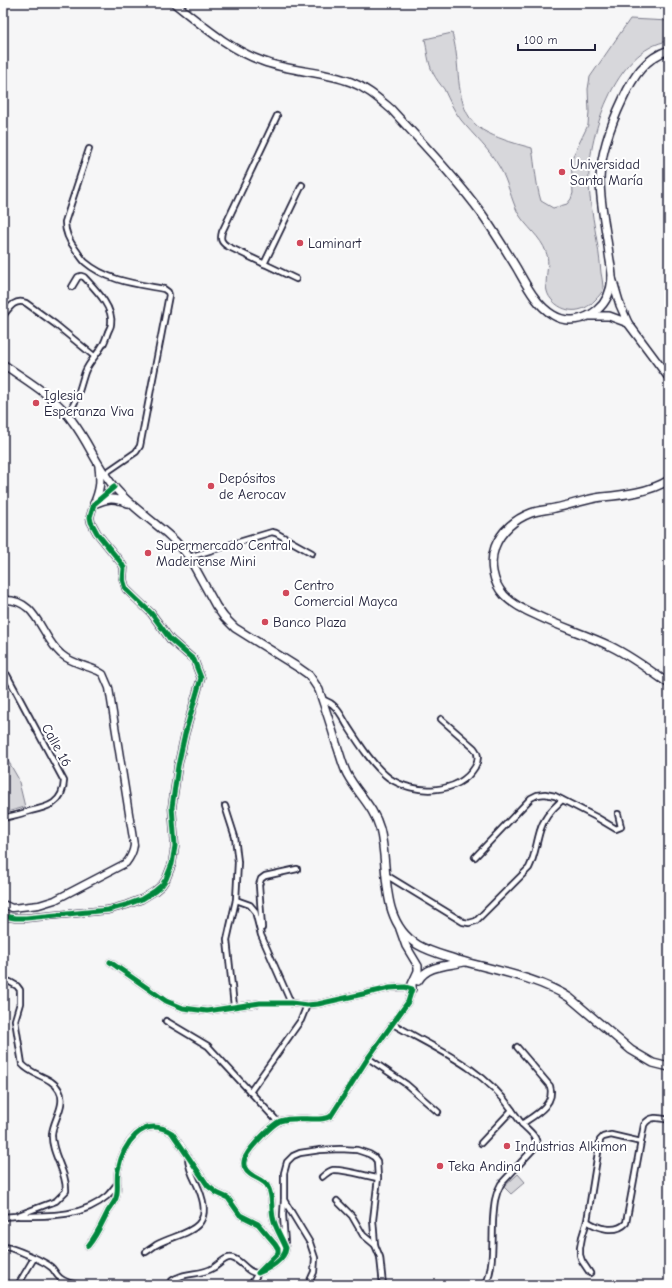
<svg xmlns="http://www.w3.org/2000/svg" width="672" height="1288" font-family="'Comic Neue',sans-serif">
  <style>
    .green { fill: #d7d7db; stroke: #7c7c8b }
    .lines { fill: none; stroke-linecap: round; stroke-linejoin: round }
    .minor-casing { stroke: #22223b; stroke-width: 8 }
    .tertiary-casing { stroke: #22223b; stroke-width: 9 }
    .secondary-casing { stroke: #22223b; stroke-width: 10 }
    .primary-casing { stroke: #22223b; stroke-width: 10 }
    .minor { stroke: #fff; stroke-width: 4.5 }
    .tertiary { stroke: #fff; stroke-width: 6 }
    .secondary { stroke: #fff; stroke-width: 7 }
    .primary { stroke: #fff; stroke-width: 7 }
    .cycleway-casing { stroke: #fff; stroke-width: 8 }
    .cycleway { stroke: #00873e; stroke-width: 5 }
    .poi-dot { fill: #d1495b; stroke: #fff; stroke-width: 1.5 }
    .labels { text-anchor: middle; stroke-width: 4; stroke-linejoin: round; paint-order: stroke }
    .poi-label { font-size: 14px; fill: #22223b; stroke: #fff; text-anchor: start }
    .street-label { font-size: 14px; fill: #22223b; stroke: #fff }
  </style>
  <rect width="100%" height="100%" fill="#f6f6f7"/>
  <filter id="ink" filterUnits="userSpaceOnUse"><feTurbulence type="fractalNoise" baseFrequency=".025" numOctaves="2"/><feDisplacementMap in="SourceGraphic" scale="8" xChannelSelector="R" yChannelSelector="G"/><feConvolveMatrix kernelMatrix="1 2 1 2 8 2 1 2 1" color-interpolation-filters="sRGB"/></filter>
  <g filter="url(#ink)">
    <g class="green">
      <path d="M630 19 669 21V41C615 48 586 140 589 186 591 215 599 244 601 273 602 278 603 284 603 289 602 293 598 297 595 300 583 314 563 314 551 299 540 286 552 266 546 252 541 237 526 227 518 213 511 199 508 182 500 168 490 150 474 136 461 120 454 111 449 100 444 89 440 84 436 79 433 73 428 63 427 50 425 39L452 33C454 40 455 46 456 52 460 81 456 118 488 133 502 140 517 144 532 148 535 166 536 185 541 201L553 208 567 204 571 199 573 193 571 160 588 125 589 112 588 89 590 77Z"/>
      <path d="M3 752 18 778 25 807 3 813Z"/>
      <path d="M518 1174 525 1182 511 1194 504 1187Z"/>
    </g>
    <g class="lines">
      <g class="minor-casing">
        <g id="minor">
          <path d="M277 116 222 232C220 239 221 242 227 246L296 279"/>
          <path d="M89 149 65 222C65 233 69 241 76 250 79 254 82 259 85 262 107 281 137 284 164 289L168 292 169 295 140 446 136 452 104 474"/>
          <path d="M264 264 302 185"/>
          <path d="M3 316C9 308 15 298 26 303L55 324 94 356"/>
          <path d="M67 414C78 402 80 386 85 372 89 362 97 355 102 346 105 342 106 337 108 332 109 329 111 327 111 324 114 307 94 288 84 277L81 276 78 277 72 287"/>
          <path d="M189 557 272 532 276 533 312 553"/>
          <path d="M3 672 7 675 64 781C63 803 49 807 30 811 21 814 12 816 3 818"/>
          <path d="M322 699C326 701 330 702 333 705 339 710 343 718 347 725 358 742 373 766 389 778 414 795 458 795 475 767 479 760 479 754 474 748L441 719"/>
          <path d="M225 806 235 837 238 862 236 900 227 940 234 1006"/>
          <path d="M475 857 531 798 537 795 545 794 555 796 596 817 616 829 621 827 618 814"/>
          <path d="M386 875 463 922 469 923 476 921 529 868C535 856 536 844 540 831 543 819 553 808 562 800"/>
          <path d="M236 900 250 905 255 911 261 935 291 1003"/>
          <path d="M262 928 259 885 261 879 265 876 297 869"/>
          <path d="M3 981 10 982 17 986 20 990V1003L15 1020 22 1064C32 1076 51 1076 59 1090 67 1104 53 1120 52 1134 51 1154 67 1171 66 1191L56 1201 16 1216 3 1217"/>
          <path d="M166 1021 208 1046 278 1122"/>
          <path d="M393 1024C434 1048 484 1068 512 1110L481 1143"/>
          <path d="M368 1058 406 1084 438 1112"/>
          <path d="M250 1092 301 1020 307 1005"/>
          <path d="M512 1110 522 1124C535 1115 556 1104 550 1086L517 1047"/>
          <path d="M322 1177C325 1175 328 1171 333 1170 345 1169 365 1176 378 1178"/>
          <path d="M284 1200 283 1215 285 1243"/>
          <path d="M337 1201 352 1216 363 1235 375 1245"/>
          <path d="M19 1216C50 1216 83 1217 107 1196 111 1192 114 1188 117 1184"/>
          <path d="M587 1221C597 1228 616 1234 626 1223L644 1125C650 1115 660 1118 669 1120"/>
          <path d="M88 1246C97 1235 102 1223 108 1211 111 1207 114 1203 116 1198 119 1189 116 1180 118 1170 123 1145 142 1114 172 1133L208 1186 217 1193 228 1198 240 1215 258 1224 275 1244 278 1249V1253L258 1273C268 1269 285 1260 286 1248 282 1238 275 1228 273 1217 271 1208 273 1195 268 1187 264 1178 249 1178 245 1168 243 1165 244 1159 246 1156 250 1148 271 1125 280 1121 296 1115 320 1123 331 1116L368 1058 408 1002 412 989 405 987 390 988 318 1004 307 1005 291 1003H260L207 1011 183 1008 166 1001 110 962"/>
          <path d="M3 1247C11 1246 46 1262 52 1268 55 1271 56 1275 60 1278 66 1283 73 1284 80 1285"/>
          <path d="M146 1252C149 1250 153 1247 156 1245 179 1232 214 1233 201 1195 197 1181 189 1174 188 1158"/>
          <path d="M590 1273 582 1261 580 1255V1248L582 1237 587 1221 600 1140 603 1137 611 1135 641 1142"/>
          <path d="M18 1285 34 1258"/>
          <path d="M167 1285C170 1283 173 1279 177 1278 188 1272 202 1275 213 1268 219 1265 225 1256 232 1258 242 1260 247 1274 258 1273L251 1285"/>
          <path d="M308 1285 314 1272 315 1258 310 1243 284 1200V1173L287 1162 293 1156 300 1153 320 1150 340 1149 357 1150 369 1154 374 1157 377 1161 378 1178 373 1220 375 1245 380 1257 383 1285"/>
          <path d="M486 1285C494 1265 492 1242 493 1220 494 1207 494 1196 501 1184L537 1145C537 1136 528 1130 522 1124"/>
        </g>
      </g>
      <g class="tertiary-casing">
        <g id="tertiary">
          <path d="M3 600C38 598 40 636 61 654 71 663 87 666 98 671L103 674 109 688 134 845C133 853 131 857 126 863L55 900 39 905 12 908 3 904"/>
          <path d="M3 916 15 918H26L108 910 126 905 142 899 155 891 162 885 166 879 172 864 175 846 172 807 178 766 185 734 201 678 194 660 170 639 151 613 126 589 123 579 124 568 122 564 97 533 91 522 90 517 94 504 114 487"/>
        </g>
      </g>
      <g class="secondary-casing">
        <g id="secondary">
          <path d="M612 278 620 305 628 323 669 378"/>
          <path d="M590 316H609L628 323"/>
          <path d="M669 480C650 492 624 495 602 497 586 499 571 505 555 508 547 510 539 510 531 513 515 519 501 531 495 547 489 563 493 583 504 595 513 605 526 611 538 616 561 627 587 635 610 646 631 656 651 671 669 684"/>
        </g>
      </g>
      <g class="primary-casing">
        <g id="primary">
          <path d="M174 3C202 25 229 49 262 61 291 72 323 71 351 82 367 88 379 99 391 109 422 143 455 177 482 214 494 231 505 249 516 267 526 284 535 304 553 315 567 324 585 320 597 310 607 302 611 291 612 278 612 270 610 262 609 254 606 229 600 204 600 179 601 151 611 124 623 99 633 77 645 58 669 50"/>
          <path d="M3 364C27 381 56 397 73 422 89 443 98 469 116 489 138 514 169 530 189 557L216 606 224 617 235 628 299 668 309 675 319 690C325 708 331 725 336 743 340 753 342 764 347 774 357 793 374 807 380 829 390 868 378 921 418 945 430 952 443 955 455 959 492 970 538 977 570 998L631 1050 653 1063 669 1067"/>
          <path d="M94 504C100 490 101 482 99 467"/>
          <path d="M94 504C108 498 113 497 128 503"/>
          <path d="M400 929 406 946 418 966V971L412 984V989"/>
          <path d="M418 981C427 965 448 966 464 962"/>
        </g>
      </g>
      <use href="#minor" class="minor"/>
      <use href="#tertiary" class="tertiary"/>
      <use href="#secondary" class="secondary"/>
      <use href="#primary" class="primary"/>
      <g class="cycleway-casing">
        <g id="cycleway">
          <path d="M3 916 15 918H26L108 910 126 905 142 899 155 891 162 885 166 879 172 864 175 846 172 807 178 766 185 734 201 678 194 660 170 639 151 613 126 589 123 579 124 568 122 564 97 533 91 522 90 517 94 504 114 487"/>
          <path d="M88 1246C97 1235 102 1223 108 1211 111 1207 114 1203 116 1198 119 1189 116 1180 118 1170 123 1145 142 1114 172 1133L208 1186 217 1193 228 1198 240 1215 258 1224 275 1244 278 1249V1253L258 1273C268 1269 285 1260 286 1248 282 1238 275 1228 273 1217 271 1208 273 1195 268 1187 264 1178 249 1178 245 1168 243 1165 244 1159 246 1156 250 1148 271 1125 280 1121 296 1115 320 1123 331 1116L368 1058 408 1002 412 989 405 987 390 988 318 1004 307 1005 291 1003H260L207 1011 183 1008 166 1001 110 962"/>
        </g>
      </g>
      <use href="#cycleway" class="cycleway"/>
    </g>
  </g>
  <g class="poi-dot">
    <circle cx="562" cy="172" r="4"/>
    <circle cx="300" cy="243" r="4"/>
    <circle cx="36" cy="403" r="4"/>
    <circle cx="211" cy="486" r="4"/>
    <circle cx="148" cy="553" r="4"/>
    <circle cx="286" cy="593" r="4"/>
    <circle cx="265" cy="622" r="4"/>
    <circle cx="507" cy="1146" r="4"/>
    <circle cx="440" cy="1166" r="4"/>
  </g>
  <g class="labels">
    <g class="poi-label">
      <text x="570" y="169">Universidad<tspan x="570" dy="16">Santa María</tspan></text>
      <text x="308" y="248">Laminart</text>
      <text x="44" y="400">Iglesia<tspan x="44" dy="16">Esperanza Viva</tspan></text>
      <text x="219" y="483">Depósitos<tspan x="219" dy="16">de Aerocav</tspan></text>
      <text x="156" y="550">Supermercado Central<tspan x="156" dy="16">Madeirense Mini</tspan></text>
      <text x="294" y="590">Centro<tspan x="294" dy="16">Comercial Mayca</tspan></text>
      <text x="273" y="627">Banco Plaza</text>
      <text x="515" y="1151">Industrias Alkimon</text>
      <text x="448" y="1171">Teka Andina</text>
    </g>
    <g class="street-label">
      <text transform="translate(57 745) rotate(61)" y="5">Calle 16</text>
    </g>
  </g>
  <rect width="672" height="1288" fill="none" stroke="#fff" stroke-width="16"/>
  <rect x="8" y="8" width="656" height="1272" fill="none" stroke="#22223b" stroke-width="1.5" filter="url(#ink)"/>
  <path d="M518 44v6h77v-6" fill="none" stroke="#22223b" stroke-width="2"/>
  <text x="524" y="44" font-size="12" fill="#22223b" stroke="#ffffff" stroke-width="3" paint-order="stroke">100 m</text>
</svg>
